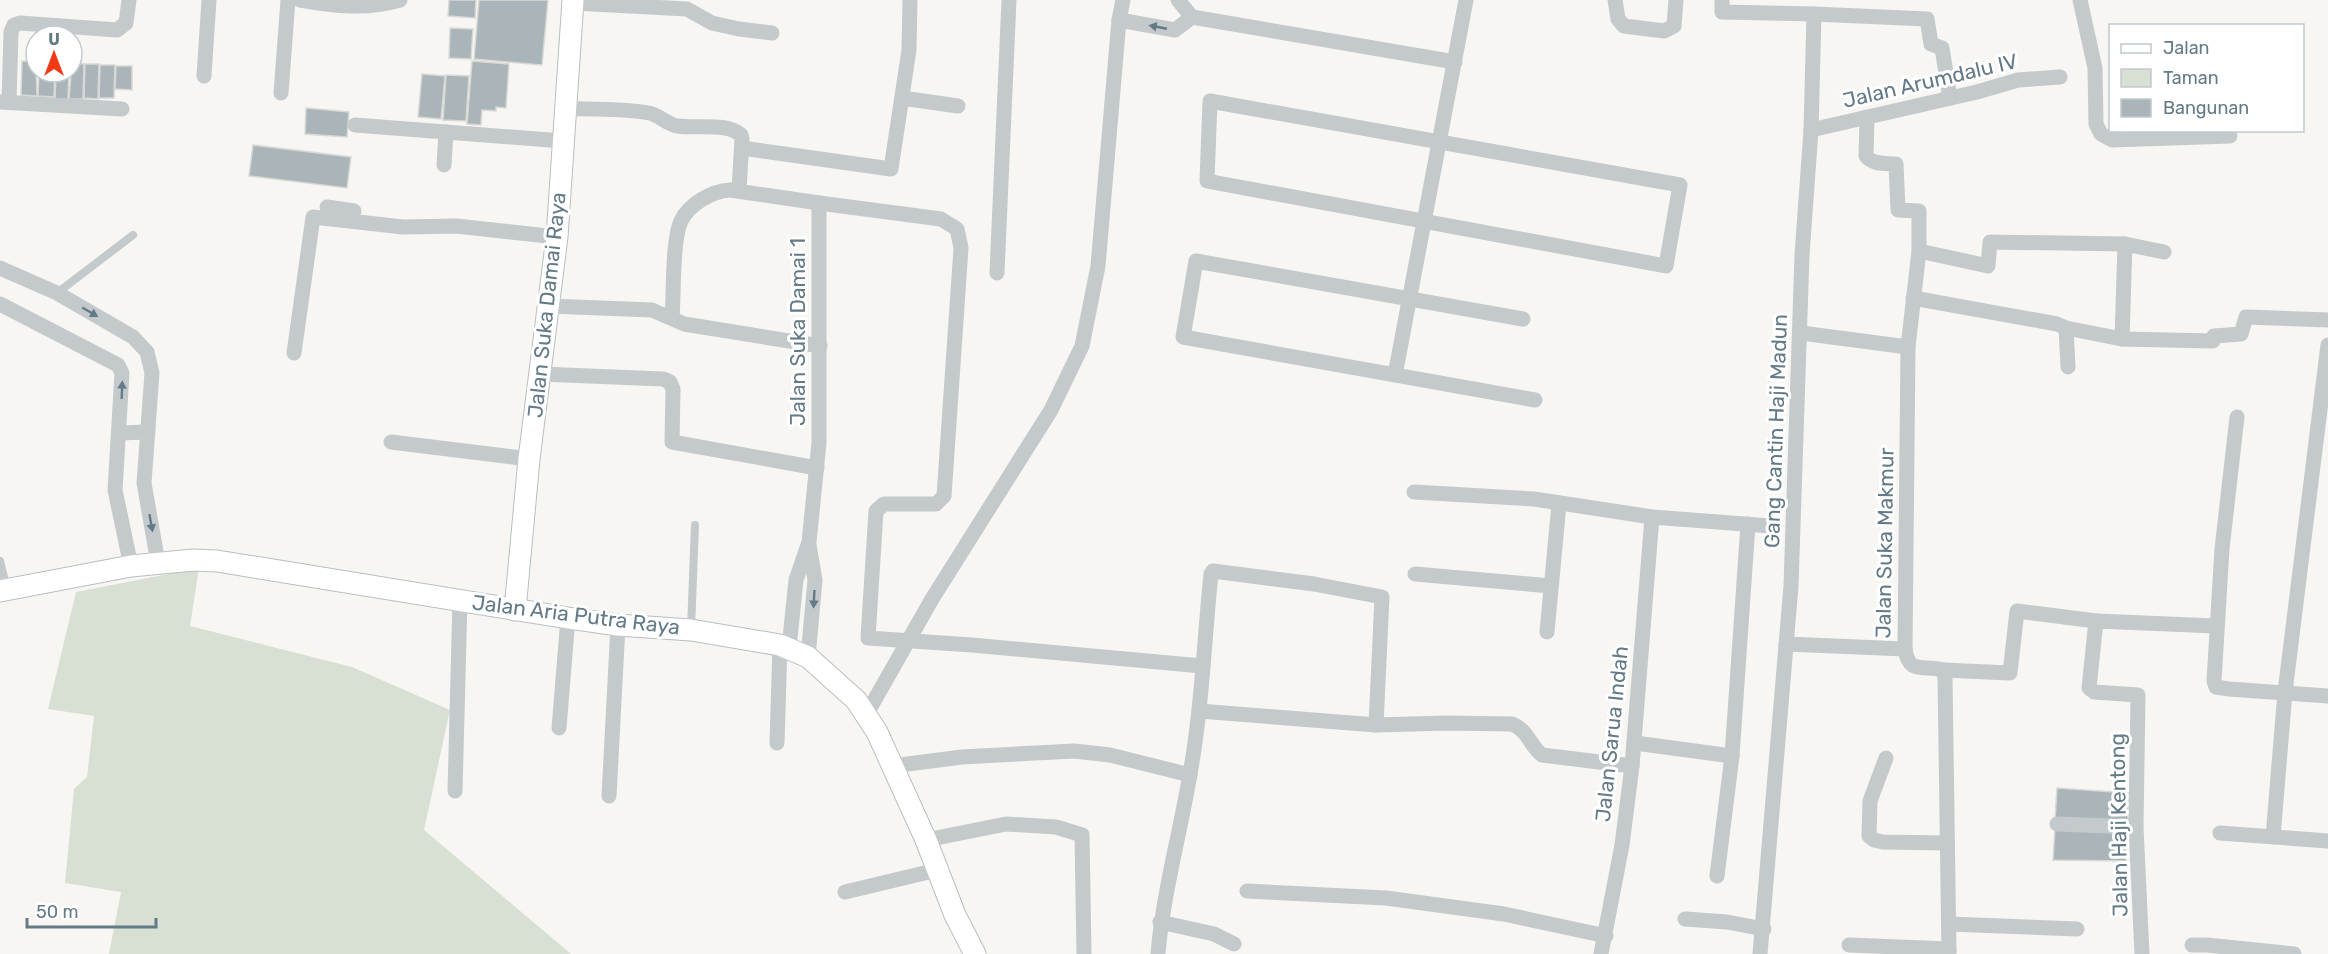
<svg xmlns="http://www.w3.org/2000/svg" width="2328" height="954" font-family="Rubik,sans-serif">
  <style>
    .green { fill: #d8dfd3 }
    .building { fill: #aab5b9; stroke: #d8d8d5; stroke-width: 1.5 }
    .lines { fill: none; stroke-linecap: round; stroke-linejoin: round }
    .secondary-casing { stroke: #b8bec2; stroke-width: 23 }
    .lane { stroke: #c4c9cc; stroke-width: 8 }
    .street { stroke: #c4c9cc; stroke-width: 15 }
    .secondary { stroke: #fff; stroke-width: 21 }
    .oneway { fill: #637a87 }
    .labels { text-anchor: middle; stroke-width: 6; stroke-linejoin: round; paint-order: stroke }
    .street-label { font-size: 21px; fill: #637a87; stroke: #fff }
  </style>
  <rect width="100%" height="100%" fill="#f7f6f3"/>
  <path class="green" d="M199 568 190 626 352 667 450 710 424 830 571 954H109L121 892 65 883 74 789 87 777 94 716 48 709 76 592Z"/>
  <g class="building">
    <path d="M449 0H476L475 18 448 16Z"/>
    <path d="M479 0H548L542 65 474 59Z"/>
    <path d="M450 28 473 29 471 59 449 58Z"/>
    <path d="M22 61 36 62 37 96 21 95Z"/>
    <path d="M472 61 509 64 506 108 496 107V111L482 110 481 125 467 124Z"/>
    <path d="M72 63 84 64 83 99H69Z"/>
    <path d="M85 64H99L98 99 84 98Z"/>
    <path d="M100 65H115L114 98H99Z"/>
    <path d="M116 66H132V90L115 89Z"/>
    <path d="M39 72H55L54 97 38 96Z"/>
    <path d="M56 72H69L68 99H55Z"/>
    <path d="M422 74 445 76 441 119 418 117Z"/>
    <path d="M446 75 469 76 466 121 443 120Z"/>
    <path d="M306 108 349 112 347 137 305 134Z"/>
    <path d="M253 145 351 157 347 188 249 176Z"/>
    <path d="M2057 788 2128 793V821L2055 820Z"/>
    <path d="M2055 828 2126 833V861L2053 860Z"/>
  </g>
  <g class="lines">
    <g class="secondary-casing">
      <g id="secondary">
        <path d="M0 591 131 566 193 560 217 561 568 618 618 625 691 630 780 645 808 657 856 700 877 732 926 840 955 915 975 954"/>
        <path d="M515 610 529 459 557 237 573 0"/>
      </g>
    </g>
    <g class="lane">
      <path d="M57 293 133 235"/>
      <path d="M0 561 7 589"/>
      <path d="M691 629 695 525"/>
    </g>
    <g class="street">
      <path d="M300 0C334 6 366 10 400 0"/>
      <path d="M1178 0 1192 17 1455 62"/>
      <path d="M1615 0 1618 19 1624 26 1664 31 1674 26 1676 0"/>
      <path d="M1722 0V12L1814 14 1811 130 1802 255 1791 586 1760 954"/>
      <path d="M2080 0 2095 68 2096 124 2101 134 2112 140 2230 136"/>
      <path d="M573 3 687 9 712 23 739 29 772 33"/>
      <path d="M1814 14 1927 19 1931 44 1942 48 1950 98"/>
      <path d="M1119 20 1175 30 1192 17"/>
      <path d="M204 76 209 0"/>
      <path d="M281 93 288 0"/>
      <path d="M902 98 958 106"/>
      <path d="M1210 101 1680 185 1666 266 1207 181Z"/>
      <path d="M0 102 122 109"/>
      <path d="M9 102 11 32 14 25 20 23 117 30 126 23 129 0"/>
      <path d="M565 108C593 110 622 108 649 113 660 115 667 125 678 126 697 129 726 122 741 135L742 139 739 190"/>
      <path d="M1867 117 1866 156C1873 165 1885 163 1896 164L1898 210 1919 211V251L1908 347 1905 649C1909 676 1924 664 1943 670L1945 678 1949 954"/>
      <path d="M355 125 563 141"/>
      <path d="M1811 130 1977 92 2018 80 2060 77"/>
      <path d="M742 148 891 169 909 50 910 0"/>
      <path d="M444 165 446 132"/>
      <path d="M819 203 941 219 957 229 961 248 944 496 936 504H884L876 511 868 638 972 645 1202 666"/>
      <path d="M327 207 354 211"/>
      <path d="M1919 251 1988 266 1990 242 2125 244 2164 252"/>
      <path d="M0 268 57 293 133 337 147 352 152 373 144 483 158 563"/>
      <path d="M997 273 1009 0"/>
      <path d="M1913 298 2057 324 2066 328 2068 367"/>
      <path d="M0 304 118 365 122 373 115 490 131 566"/>
      <path d="M549 306 652 310 684 324 820 346"/>
      <path d="M672 318C674 294 672 240 681 221 689 204 712 191 730 190L819 203V443L809 542 796 580 789 648"/>
      <path d="M1523 319 1196 261 1183 337 1535 400"/>
      <path d="M2066 328 2122 339 2213 341 2214 336 2241 334 2246 317 2328 320"/>
      <path d="M1801 333 1908 347"/>
      <path d="M2122 339 2125 244"/>
      <path d="M294 353 313 217 403 227 456 226 557 237"/>
      <path d="M541 374 663 379 670 382 673 389 672 442 817 468"/>
      <path d="M1395 375 1466 0"/>
      <path d="M2237 417 2222 549 2214 681 2216 687 2229 689 2328 696"/>
      <path d="M119 433 148 432"/>
      <path d="M391 442 529 459"/>
      <path d="M1414 492 1534 499 1652 517 1771 526"/>
      <path d="M1415 574 1551 586"/>
      <path d="M1547 632 1559 504"/>
      <path d="M1786 644 1905 649"/>
      <path d="M808 657 815 580 809 545"/>
      <path d="M1943 670 2010 673 2017 611 2096 621"/>
      <path d="M1199 711 1376 725 1447 723 1512 724C1528 730 1530 746 1542 755L1632 766"/>
      <path d="M866 715 932 599 1051 410 1082 346 1098 266 1119 20 1123 0"/>
      <path d="M559 728 568 618"/>
      <path d="M777 743 780 645"/>
      <path d="M1635 743 1732 756"/>
      <path d="M1886 758 1870 801 1869 836 1874 840 1883 842 1947 843"/>
      <path d="M892 766 962 757 1074 751 1110 755 1190 775"/>
      <path d="M455 791 460 600"/>
      <path d="M609 796 618 625"/>
      <path d="M2057 824 2136 827"/>
      <path d="M2220 833 2328 841"/>
      <path d="M2273 837 2285 692 2328 345"/>
      <path d="M926 840 1006 824 1056 827 1082 835 1084 954"/>
      <path d="M1717 876 1732 756 1748 524"/>
      <path d="M1247 891 1386 898 1504 914 1606 936"/>
      <path d="M845 892 937 870"/>
      <path d="M1685 919 1727 922 1764 929"/>
      <path d="M1160 922 1214 934 1234 944"/>
      <path d="M1949 924 2077 929"/>
      <path d="M1849 945 1949 949"/>
      <path d="M2192 945H2207L2294 954"/>
      <path d="M1158 954C1163 893 1180 834 1190 774 1202 708 1204 641 1211 574L1213 571 1314 584 1382 597 1376 725"/>
      <path d="M1601 954 1622 845 1632 766 1652 517"/>
      <path d="M2142 954 2136 827 2138 695 2094 692 2089 688 2096 621 2216 626"/>
    </g>
    <use href="#secondary" class="secondary"/>
  </g>
  <defs><path id="oneway-solid" d="M-6-.8H1V-3.2L6.5 0L1 3.2V.8H-6Z" transform="scale(1.5)"/></defs>
  <g class="oneway">
    <use href="#oneway-solid" transform="translate(1158 27) rotate(-169)"/>
    <use href="#oneway-solid" transform="translate(90 312) rotate(30)"/>
    <use href="#oneway-solid" transform="translate(122 390) rotate(-88)"/>
    <use href="#oneway-solid" transform="translate(151 523) rotate(80)"/>
    <use href="#oneway-solid" transform="translate(814 599) rotate(93)"/>
  </g>
  <g class="labels">
    <g class="street-label">
      <text transform="translate(1930 81) rotate(-13)" y="7">Jalan Arumdalu IV</text>
      <text transform="translate(547 305) rotate(-84)" y="7">Jalan Suka Damai Raya</text>
      <text transform="translate(798 332) rotate(-90)" y="7">Jalan Suka Damai 1</text>
      <text transform="translate(1776 431) rotate(-88)" y="7">Gang Cantin Haji Madun</text>
      <text transform="translate(1885 543) rotate(-89)" y="7">Jalan Suka Makmur</text>
      <text transform="translate(576 615) rotate(7)" y="7">Jalan Aria Putra Raya</text>
      <text transform="translate(1612 734) rotate(-84)" y="7">Jalan Sarua Indah</text>
      <text transform="translate(2119 825) rotate(-91)" y="7">Jalan Haji Kentong</text>
    </g>
  </g>
  <rect x="2109" y="24" width="195" height="108" fill="#ffffff" stroke="#c1cacf" stroke-width="1.5"/>
  <rect x="2121" y="44" width="30" height="9" fill="#ffffff" stroke="#c1cacf" stroke-width="1.5"/>
  <text x="2163" y="54" font-size="18" fill="#637a87">Jalan</text>
  <rect x="2121" y="69" width="30" height="18" fill="#d8dfd3" stroke="#c1cacf" stroke-width="1.5"/>
  <text x="2163" y="84" font-size="18" fill="#637a87">Taman</text>
  <rect x="2121" y="99" width="30" height="18" fill="#aab5b9" stroke="#c1cacf" stroke-width="1.5"/>
  <text x="2163" y="114" font-size="18" fill="#637a87">Bangunan</text>
  <g transform="translate(54 54)"><circle r="28" fill="#ffffff" stroke="#c1cacf" stroke-width="1.5"/>
  <path d="M0-4.5L10 22L0 15L-10 22Z" fill="#f23917"/>
  <text y="-9" font-size="16" font-weight="bold" text-anchor="middle" fill="#637a87">U</text>
  </g>
  <path d="M27 918v9h129v-9" fill="none" stroke="#637a87" stroke-width="3"/>
  <text x="36" y="918" font-size="18" fill="#637a87" stroke="#ffffff" stroke-width="4.5" paint-order="stroke">50 m</text>
</svg>
